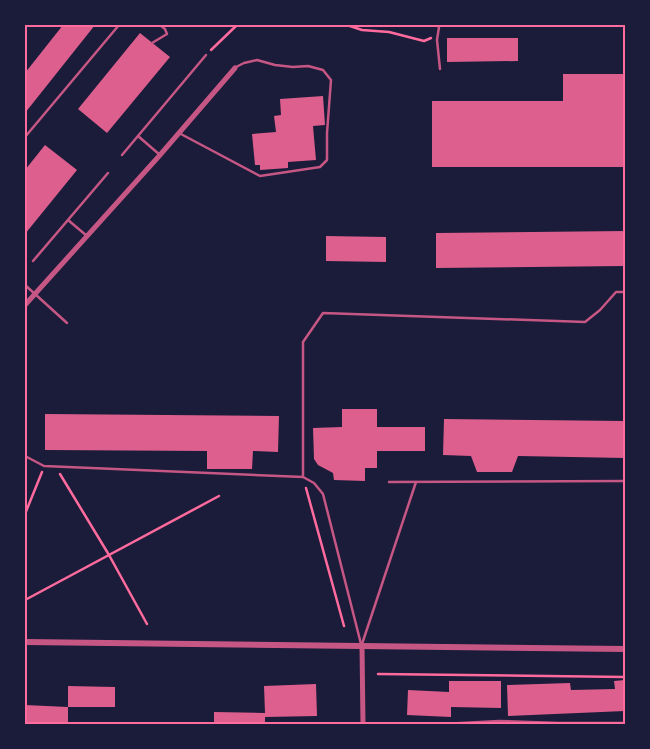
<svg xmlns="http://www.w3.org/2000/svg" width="650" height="749" font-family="'Alegreya Sans',sans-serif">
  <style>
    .building { fill: #dd5f8e }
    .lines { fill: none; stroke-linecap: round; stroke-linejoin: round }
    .path { stroke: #ff6b9d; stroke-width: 2.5 }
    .service { stroke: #c65784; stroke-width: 2.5 }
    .minor { stroke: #c65784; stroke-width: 5 }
    .tertiary { stroke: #c65784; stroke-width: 6 }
    .neatline { fill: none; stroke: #ff6b9d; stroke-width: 2 }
  </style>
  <rect width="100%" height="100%" fill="#1b1b3a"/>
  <g class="building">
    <path d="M63 25H95L25 113V73Z"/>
    <path d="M140 33 170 57 107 133 78 109Z"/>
    <path d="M447 38H518V61L447 62Z"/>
    <path d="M563 74H625V167H432V101H563Z"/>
    <path d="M323 96 325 125 313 126 316 160 288 162V168L260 170V165H255L252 134 276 132 274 116 281 115 280 99Z"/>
    <path d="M45 145 77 170 25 234V170Z"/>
    <path d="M625 231V266L436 268V233Z"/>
    <path d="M326 236 386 237V262L326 261Z"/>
    <path d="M342 409H377V427H425V451H377V468H365V481L334 480 333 473 318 465 314 459 313 428 342 427Z"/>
    <path d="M45 414 279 416 278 452 253 451 252 469H207V451L45 450Z"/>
    <path d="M444 419 625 421V458L518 456 512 472H477L471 456 443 455Z"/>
    <path d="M625 680V711L508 716 507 685 570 683 571 690 615 689 614 681Z"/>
    <path d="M449 681H501V708L451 707V717L407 715 408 690 449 692Z"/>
    <path d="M316 684 317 716 265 717V724H214V712L265 713 264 686Z"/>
    <path d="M68 686 115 687V707H68Z"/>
    <path d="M25 705 68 707V724H25Z"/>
  </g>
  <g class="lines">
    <g class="path">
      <path d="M347 25 362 30 389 32 424 41 431 38"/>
      <path d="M211 50 237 25"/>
      <path d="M60 474 109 555 147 624"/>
      <path d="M306 488 344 626"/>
      <path d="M25 514 42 472"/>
      <path d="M25 600 219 496"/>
      <path d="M378 674 625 677"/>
    </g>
    <g class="service">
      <path d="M440 25 439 27 437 40 440 69"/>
      <path d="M624 25 625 27"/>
      <path d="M152 43 167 34 165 29 160 25"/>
      <path d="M179 133 260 176 320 167 327 160V133L331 80 323 70 308 66 293 67 275 65 257 60 244 63 236 67"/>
      <path d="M138 136 160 155"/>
      <path d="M25 137 119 25"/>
      <path d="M122 155 206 55"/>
      <path d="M68 220 87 236"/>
      <path d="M33 261 108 173"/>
      <path d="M25 285 67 323"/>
      <path d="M25 456 44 466 303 477 314 483 323 494 361 644"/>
      <path d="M303 477V342L323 313 585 322 600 310 616 292H625"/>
      <path d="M389 482 625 481"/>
      <path d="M362 644 416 482"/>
      <path d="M442 724 499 721 559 723H625"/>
    </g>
    <g class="minor">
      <path d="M25 305 160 155 235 68"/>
      <path d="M362 646 363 724"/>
    </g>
    <path class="tertiary" d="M25 642 625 649"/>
  </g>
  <rect width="650" height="749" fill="none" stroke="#1b1b3a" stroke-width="52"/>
  <rect x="26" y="26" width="598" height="697" class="neatline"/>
</svg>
